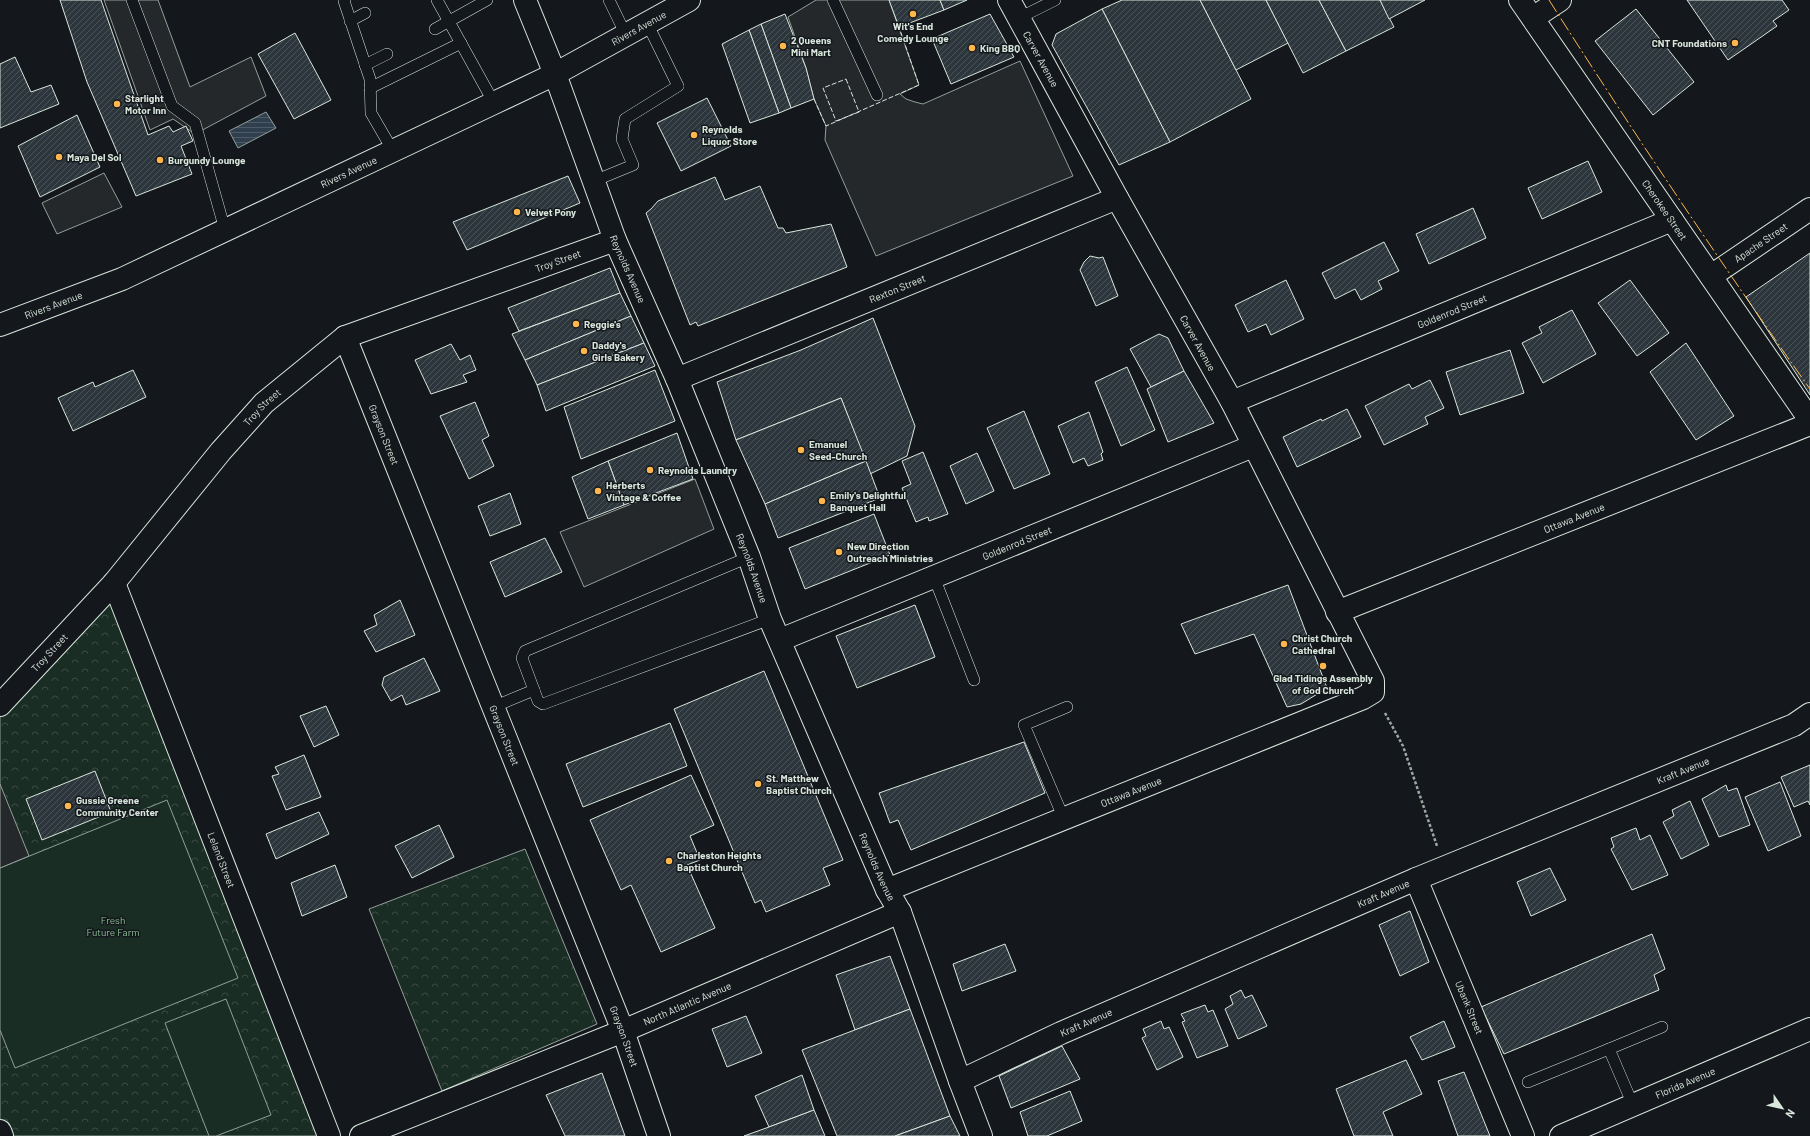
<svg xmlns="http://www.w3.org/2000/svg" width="1810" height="1136" font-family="Barlow,sans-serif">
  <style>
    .park { fill: url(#park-crowns); stroke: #939e99 }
    .garden { fill: #1a2d24; stroke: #939e99 }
    .parking { fill: #24282b; stroke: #939e99 }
    .water { fill: url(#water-rules); stroke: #939e99 }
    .building { fill: url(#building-hatch); stroke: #d8e6dc }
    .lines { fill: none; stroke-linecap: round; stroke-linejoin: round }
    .lane-casing { stroke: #d8e6dc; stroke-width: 12 }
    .street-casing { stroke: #d8e6dc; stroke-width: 24 }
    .secondary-casing { stroke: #d8e6dc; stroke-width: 24 }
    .primary-casing { stroke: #d8e6dc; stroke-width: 24 }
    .path { stroke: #9da8a2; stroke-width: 2.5; stroke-dasharray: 3 2; stroke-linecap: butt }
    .lane { stroke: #14181c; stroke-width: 11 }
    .street { stroke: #14181c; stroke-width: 22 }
    .secondary { stroke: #14181c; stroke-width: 22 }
    .primary { stroke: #14181c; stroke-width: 22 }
    .fence { stroke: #d8e6dc; stroke-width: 1; stroke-dasharray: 5 2; stroke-linecap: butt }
    .power { stroke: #ffb74d; stroke-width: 1; stroke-dasharray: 14 3 2 3; stroke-linecap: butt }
    .poi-dot { fill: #ffb74d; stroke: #14181c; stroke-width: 1.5 }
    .labels { text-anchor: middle; stroke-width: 3; stroke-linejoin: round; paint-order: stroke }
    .poi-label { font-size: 10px; font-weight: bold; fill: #d8e6dc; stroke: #14181c; text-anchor: start }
    .street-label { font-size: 10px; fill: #d8e6dc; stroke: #14181c }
    .park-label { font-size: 10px; fill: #8ac095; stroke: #14181c }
  </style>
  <defs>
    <pattern id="park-crowns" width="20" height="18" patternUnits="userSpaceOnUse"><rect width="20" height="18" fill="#1a2d24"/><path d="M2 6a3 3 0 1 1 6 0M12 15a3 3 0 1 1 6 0" fill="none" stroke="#3b4b43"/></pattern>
    <pattern id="water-rules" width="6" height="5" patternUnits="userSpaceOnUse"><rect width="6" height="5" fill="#2f3f4d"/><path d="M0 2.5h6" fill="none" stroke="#4c5b66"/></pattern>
    <pattern id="building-hatch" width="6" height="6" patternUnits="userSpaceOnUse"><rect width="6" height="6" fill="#2c363c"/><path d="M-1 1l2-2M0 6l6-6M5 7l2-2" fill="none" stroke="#4a5358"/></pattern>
  </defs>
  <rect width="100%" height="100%" fill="#14181c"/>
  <g class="park">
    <path d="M114 584 329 1136H3L0 1128V706Z"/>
    <path d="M525 849 597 1024 442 1091 369 909Z"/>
  </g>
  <g class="garden">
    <path d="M167 800 238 978 15 1068 0 1030V868Z"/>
    <path d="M226 999 271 1115 216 1136H209L165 1023Z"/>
  </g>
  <g class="parking">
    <path d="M104 0H158L190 87 251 57 266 96 195 134 173 119 150 130Z"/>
    <path d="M816 0H889L919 85 900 94 906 99 915 102 923 104 1020 61 1073 176 876 256 825 140 826 126 814 99 806 68 788 17Z"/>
    <path d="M104 173 122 207 57 234 42 203Z"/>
    <path d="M695 479 714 529 584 587 560 532Z"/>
    <path d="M0 784 29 856 0 868Z"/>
  </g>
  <path class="water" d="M266 112 276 128 238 148 229 131Z"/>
  <g class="building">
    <path d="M60 0H101L148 135 169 126 173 132 186 126 193 141 181 146 192 174 136 196 87 82Z"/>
    <path d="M889 0H940L944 10 899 27Z"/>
    <path d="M940 0H967L944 10Z"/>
    <path d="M1122 0H1200L1251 99 1170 142 1102 9Z"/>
    <path d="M1200 0H1266L1288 43 1236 70Z"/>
    <path d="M1266 0H1319L1346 51 1303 73Z"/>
    <path d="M1319 0H1380L1394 27 1346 51Z"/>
    <path d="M1380 0H1425L1389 19Z"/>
    <path d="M1687 0H1782L1789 10 1773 21 1777 26 1728 60Z"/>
    <path d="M1102 9 1170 142 1119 165 1052 45 1056 34Z"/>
    <path d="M1636 9 1694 82 1653 115 1595 41Z"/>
    <path d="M785 14 806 68 814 99 791 108 761 24Z"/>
    <path d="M990 14 1014 57 951 84 932 39Z"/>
    <path d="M761 24 791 108 779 113 749 30Z"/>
    <path d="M749 30 779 113 750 123 722 44Z"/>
    <path d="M295 33 331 100 294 119 258 54Z"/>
    <path d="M15 57 31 92 51 85 59 104 0 128V64Z"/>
    <path d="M707 98 731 146 681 171 657 123Z"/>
    <path d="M77 115 100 167 40 197 18 146Z"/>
    <path d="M1588 161 1602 192 1542 219 1528 188Z"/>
    <path d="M568 176 580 203 467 250 453 222Z"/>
    <path d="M715 177 725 200 760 186 778 228H783L786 233 831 224 847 267 698 326 696 322 690 325 646 213 651 209 658 201Z"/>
    <path d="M1473 208 1486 238 1429 264 1416 234Z"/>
    <path d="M1384 242 1399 271 1378 281 1382 289 1361 300 1355 289 1335 299 1322 273Z"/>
    <path d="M1810 253V395L1746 297Z"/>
    <path d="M1090 256 1099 258 1103 257 1118 296 1096 306 1080 270 1084 262Z"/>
    <path d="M610 268 620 293 519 331 508 308Z"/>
    <path d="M1286 280 1304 319 1271 335 1266 324 1248 332 1235 305Z"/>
    <path d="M1630 280 1669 333 1637 356 1598 303Z"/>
    <path d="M620 293 631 316 525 360 512 334Z"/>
    <path d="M1572 310 1596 354 1543 383 1522 343 1542 333 1539 327Z"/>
    <path d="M631 316 644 343 537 385 525 360Z"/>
    <path d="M873 318 915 426 907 456 870 474 841 398 736 440 717 382 801 350Z"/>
    <path d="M1159 334 1168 338 1184 371 1151 387 1130 349Z"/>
    <path d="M644 343 655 366 546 411 537 385Z"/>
    <path d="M1686 343 1734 416 1696 440 1650 372Z"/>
    <path d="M451 344 460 360 470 355 476 370 463 375 467 382 431 394 415 360Z"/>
    <path d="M1510 350 1524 393 1460 415 1446 372Z"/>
    <path d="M1127 367 1155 430 1121 446 1095 382Z"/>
    <path d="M133 370 146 397 73 431 58 398 93 382 95 387Z"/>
    <path d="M655 370 675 421 581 459 564 407Z"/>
    <path d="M1184 371 1214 423 1168 442 1147 389Z"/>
    <path d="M1430 380 1444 408 1425 417 1428 424 1384 445 1365 406 1409 384 1412 389Z"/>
    <path d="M841 398 866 461 765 504 736 440Z"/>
    <path d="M475 402 489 436 482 440 494 466 469 479 440 416Z"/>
    <path d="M1347 409 1361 437 1297 467 1283 437 1321 419 1322 421Z"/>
    <path d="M1024 411 1050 474 1014 489 987 428Z"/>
    <path d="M1089 412 1103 452 1101 454 1103 460 1088 466 1084 458 1073 463 1058 426Z"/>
    <path d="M677 433 693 479 624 505 608 461Z"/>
    <path d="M923 452 948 514 929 521 928 517 916 522 902 488 911 484 902 461Z"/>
    <path d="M977 453 994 491 966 504 950 466Z"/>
    <path d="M608 461 624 505 588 519 572 477Z"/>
    <path d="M866 461 880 498 778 538 765 504Z"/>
    <path d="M510 493 521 524 490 536 478 506Z"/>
    <path d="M874 514 890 555 805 589 789 548Z"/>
    <path d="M545 538 562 572 505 597 490 562Z"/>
    <path d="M1288 585 1327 688 1301 704 1287 707 1254 634 1195 654 1181 624Z"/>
    <path d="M400 600 415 635 376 652 364 631 377 625 374 615Z"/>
    <path d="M915 605 935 657 857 688 836 636Z"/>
    <path d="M424 658 440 691 406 705 402 695 391 701 382 685 384 677Z"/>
    <path d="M764 671 843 860 823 868 830 885 766 912 761 900 755 903 674 709Z"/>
    <path d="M326 706 339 735 314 747 300 716Z"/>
    <path d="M670 723 687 766 583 807 566 764Z"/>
    <path d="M1024 742 1045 793 911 850 898 820 890 823 879 793Z"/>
    <path d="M304 755 321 797 286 810 272 776 279 774 275 767Z"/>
    <path d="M1810 765V805L1808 801 1794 807 1781 777Z"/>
    <path d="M95 771 111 812 42 840 26 799Z"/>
    <path d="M691 775 714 825 690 836 700 860 687 865 715 928 661 952 631 885 621 890 590 820Z"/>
    <path d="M1780 782 1801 836 1768 851 1745 797Z"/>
    <path d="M1726 785 1728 791 1737 788 1750 825 1719 837 1702 799Z"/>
    <path d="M1690 801 1709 845 1681 859 1663 822 1674 816 1672 810Z"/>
    <path d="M319 812 329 834 276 859 266 834Z"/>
    <path d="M439 825 454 857 412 878 395 846Z"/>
    <path d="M1636 828 1640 840 1650 835 1668 875 1632 890 1611 849 1614 847 1611 838Z"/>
    <path d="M335 865 347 897 302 916 291 883Z"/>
    <path d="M1550 868 1566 900 1531 916 1517 882Z"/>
    <path d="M1410 911 1429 962 1400 976 1379 925Z"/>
    <path d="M1652 934 1665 969 1654 975 1659 990 1504 1054 1481 1007Z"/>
    <path d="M1005 944 1016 971 962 991 953 964Z"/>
    <path d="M890 956 910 1009 855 1030 836 975Z"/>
    <path d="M1241 990 1245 998 1252 995 1267 1026 1238 1039 1225 1009 1233 1004 1230 996Z"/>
    <path d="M1205 1005 1208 1012 1213 1010 1228 1046 1197 1058 1182 1022 1185 1021 1181 1014Z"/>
    <path d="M910 1009 950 1116 895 1136H837L802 1050Z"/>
    <path d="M746 1016 762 1053 727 1067 712 1029Z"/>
    <path d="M1161 1021 1164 1029 1169 1027 1183 1057 1157 1070 1142 1038 1146 1036 1143 1029Z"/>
    <path d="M1444 1021 1455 1047 1422 1060 1410 1037Z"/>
    <path d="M1062 1046 1080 1079 1011 1108 999 1076Z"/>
    <path d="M1406 1060 1422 1094 1383 1112 1393 1136H1354L1336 1089Z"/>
    <path d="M1464 1072 1490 1136H1458L1438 1081Z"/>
    <path d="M602 1073 625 1136H565L546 1095Z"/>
    <path d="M802 1075 814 1110 769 1127 755 1096Z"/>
    <path d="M1070 1091 1082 1121 1047 1136H1028L1020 1112Z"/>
    <path d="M814 1110 825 1136H744L769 1127Z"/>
    <path d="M950 1116 960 1136H895Z"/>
  </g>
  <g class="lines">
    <g class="lane-casing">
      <g id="lane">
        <path d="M132 0 172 106 195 123 225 230"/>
        <path d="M345 0 344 1 370 79 371 113 393 151"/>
        <path d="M437 0 494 103"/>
        <path d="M609 0 626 35"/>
        <path d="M833 0 877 95"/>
        <path d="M1019 18 1055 0"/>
        <path d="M350 21 365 13"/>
        <path d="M435 29 487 0"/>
        <path d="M365 65 387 54"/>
        <path d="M370 88 461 43"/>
        <path d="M594 181 633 165 622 139 625 119 678 86 647 23"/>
        <path d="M749 557 525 651 522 658 538 701 543 704 770 619"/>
        <path d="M934 577 974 680"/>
        <path d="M493 707 534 690"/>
        <path d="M1064 819 1024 725 1067 707"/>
        <path d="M1528 1082 1609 1049"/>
        <path d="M1633 1105 1609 1049 1662 1027"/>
      </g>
    </g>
    <g class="street-casing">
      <g id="street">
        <path id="s1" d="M1520 0 1810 420"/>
        <path d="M1533 18 1560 0"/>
        <path id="s2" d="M1711 276 1810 209"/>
        <path id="s3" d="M345 337 623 1031 659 1136"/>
        <path id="s4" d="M677 379 1117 198"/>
        <path id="s5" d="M1232 402 1672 220"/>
        <path id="s6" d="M114 583 329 1136"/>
        <path id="s7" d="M1337 612 1810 424"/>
        <path id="s8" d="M780 640 1253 446"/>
        <path id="s9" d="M0 705 114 583 221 451 264 403 345 337 615 240"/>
        <path id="s10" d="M1416 879 1523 1136"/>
        <path id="s11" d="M887 890 1363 698 1373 692V681L1232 402 1117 198 1009 0"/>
        <path id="s12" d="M960 1081 1061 1033 1416 879 1794 725 1810 714"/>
        <path d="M0 1131 2 1136"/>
        <path id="s13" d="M361 1136 623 1031 900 912"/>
        <path id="s14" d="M1561 1136 1810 1029"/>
      </g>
    </g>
    <g class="secondary-casing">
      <g id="secondary">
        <path id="s15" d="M525 0 555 74 615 240 677 379 749 557 770 619 887 890 900 912 960 1081 981 1136"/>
      </g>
    </g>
    <g class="primary-casing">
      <g id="primary">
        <path id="s16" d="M0 325 122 279 494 103 555 74 689 0"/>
      </g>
    </g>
    <path class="path" d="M1385 713 1403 746 1437 846"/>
    <use href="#lane" class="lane"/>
    <use href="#street" class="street"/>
    <use href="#secondary" class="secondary"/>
    <use href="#primary" class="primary"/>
    <g class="fence">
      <path d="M846 79 859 112 836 121 823 88Z"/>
      <path d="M814 99 826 126 919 85 899 27"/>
    </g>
    <path class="power" d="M1549 0C1633 132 1720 262 1810 389"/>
  </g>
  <g class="poi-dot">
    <circle cx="913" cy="14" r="4"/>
    <circle cx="1735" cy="43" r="4"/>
    <circle cx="783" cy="46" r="4"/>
    <circle cx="972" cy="48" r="4"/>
    <circle cx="117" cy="104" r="4"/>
    <circle cx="694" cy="135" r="4"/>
    <circle cx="59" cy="157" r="4"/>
    <circle cx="160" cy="160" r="4"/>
    <circle cx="517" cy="212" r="4"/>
    <circle cx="576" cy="324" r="4"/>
    <circle cx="584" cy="351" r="4"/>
    <circle cx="801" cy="450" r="4"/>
    <circle cx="650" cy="470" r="4"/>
    <circle cx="598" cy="491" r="4"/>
    <circle cx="822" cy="501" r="4"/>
    <circle cx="839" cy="552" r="4"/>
    <circle cx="1284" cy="644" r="4"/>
    <circle cx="1323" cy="666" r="4"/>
    <circle cx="758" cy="784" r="4"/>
    <circle cx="68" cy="806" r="4"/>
    <circle cx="669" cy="861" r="4"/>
  </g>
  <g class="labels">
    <g class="poi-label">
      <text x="913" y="30" text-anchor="middle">Wit's End<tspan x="913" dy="12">Comedy Lounge</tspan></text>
      <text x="791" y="44">2 Queens<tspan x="791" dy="12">Mini Mart</tspan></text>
      <text x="1727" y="47" text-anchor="end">CNT Foundations</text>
      <text x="980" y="52">King BBQ</text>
      <text x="125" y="102">Starlight<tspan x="125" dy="12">Motor Inn</tspan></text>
      <text x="702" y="133">Reynolds<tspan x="702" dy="12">Liquor Store</tspan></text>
      <text x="67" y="161">Maya Del Sol</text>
      <text x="168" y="164">Burgundy Lounge</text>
      <text x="525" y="216">Velvet Pony</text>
      <text x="584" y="328">Reggie's</text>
      <text x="592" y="349">Daddy's<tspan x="592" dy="12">Girls Bakery</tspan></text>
      <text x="809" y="448">Emanuel<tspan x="809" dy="12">Seed-Church</tspan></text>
      <text x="658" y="474">Reynolds Laundry</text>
      <text x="606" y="489">Herberts<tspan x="606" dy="12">Vintage &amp; Coffee</tspan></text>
      <text x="830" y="499">Emily's Delightful<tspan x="830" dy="12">Banquet Hall</tspan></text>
      <text x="847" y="550">New Direction<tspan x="847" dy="12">Outreach Ministries</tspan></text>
      <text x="1292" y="642">Christ Church<tspan x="1292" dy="12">Cathedral</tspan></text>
      <text x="1323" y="682" text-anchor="middle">Glad Tidings Assembly<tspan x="1323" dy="12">of God Church</tspan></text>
      <text x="766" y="782">St. Matthew<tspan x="766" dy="12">Baptist Church</tspan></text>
      <text x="76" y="804">Gussie Greene<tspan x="76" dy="12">Community Center</tspan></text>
      <text x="677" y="859">Charleston Heights<tspan x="677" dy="12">Baptist Church</tspan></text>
    </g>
    <g class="street-label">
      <text dy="4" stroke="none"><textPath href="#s16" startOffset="705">Rivers Avenue</textPath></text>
      <text transform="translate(1041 59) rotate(61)" y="4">Carver Avenue</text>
      <text dy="4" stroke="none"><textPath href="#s16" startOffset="381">Rivers Avenue</textPath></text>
      <text dy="4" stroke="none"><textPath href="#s1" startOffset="255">Cherokee Street</textPath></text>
      <text dy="4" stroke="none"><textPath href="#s2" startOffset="60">Apache Street</textPath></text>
      <text dy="4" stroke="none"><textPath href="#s9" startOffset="732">Troy Street</textPath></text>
      <text dy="4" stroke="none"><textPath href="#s15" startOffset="288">Reynolds Avenue</textPath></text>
      <text dy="4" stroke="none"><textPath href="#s4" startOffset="238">Rexton Street</textPath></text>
      <text dy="4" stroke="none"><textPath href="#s16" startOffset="57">Rivers Avenue</textPath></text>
      <text dy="4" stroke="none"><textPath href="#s5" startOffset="238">Goldenrod Street</textPath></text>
      <text transform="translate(1198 343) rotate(61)" y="4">Carver Avenue</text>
      <text dy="4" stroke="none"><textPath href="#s9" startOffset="397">Troy Street</textPath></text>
      <text dy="4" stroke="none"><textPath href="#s3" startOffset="105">Grayson Street</textPath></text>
      <text dy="4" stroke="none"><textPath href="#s7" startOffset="255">Ottawa Avenue</textPath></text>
      <text dy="4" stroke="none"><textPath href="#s8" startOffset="256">Goldenrod Street</textPath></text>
      <text dy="4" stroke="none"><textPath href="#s15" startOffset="612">Reynolds Avenue</textPath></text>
      <text dy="4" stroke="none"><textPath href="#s9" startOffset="72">Troy Street</textPath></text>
      <text dy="4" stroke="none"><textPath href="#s3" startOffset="429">Grayson Street</textPath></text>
      <text dy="4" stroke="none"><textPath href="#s12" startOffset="787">Kraft Avenue</textPath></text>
      <text dy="4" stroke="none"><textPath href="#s11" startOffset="263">Ottawa Avenue</textPath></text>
      <text dy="4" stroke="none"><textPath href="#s6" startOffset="297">Leland Street</textPath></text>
      <text dy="4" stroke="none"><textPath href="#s15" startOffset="936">Reynolds Avenue</textPath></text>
      <text dy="4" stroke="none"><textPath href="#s12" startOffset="463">Kraft Avenue</textPath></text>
      <text dy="4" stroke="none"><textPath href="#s13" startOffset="352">North Atlantic Avenue</textPath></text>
      <text dy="4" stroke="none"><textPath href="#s10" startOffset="139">Ubank Street</textPath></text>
      <text dy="4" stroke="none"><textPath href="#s12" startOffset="139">Kraft Avenue</textPath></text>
      <text dy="4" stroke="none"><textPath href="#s3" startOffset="753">Grayson Street</textPath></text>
      <text dy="4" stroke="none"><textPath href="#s14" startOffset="135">Florida Avenue</textPath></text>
    </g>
    <g class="park-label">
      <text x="113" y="924">Fresh<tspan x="113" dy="12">Future Farm</tspan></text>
    </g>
  </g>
  <g transform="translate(1782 1108) rotate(124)" stroke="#14181c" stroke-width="3" paint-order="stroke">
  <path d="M0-3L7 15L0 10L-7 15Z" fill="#d8e6dc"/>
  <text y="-6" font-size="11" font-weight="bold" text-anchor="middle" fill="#d8e6dc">N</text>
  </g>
</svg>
